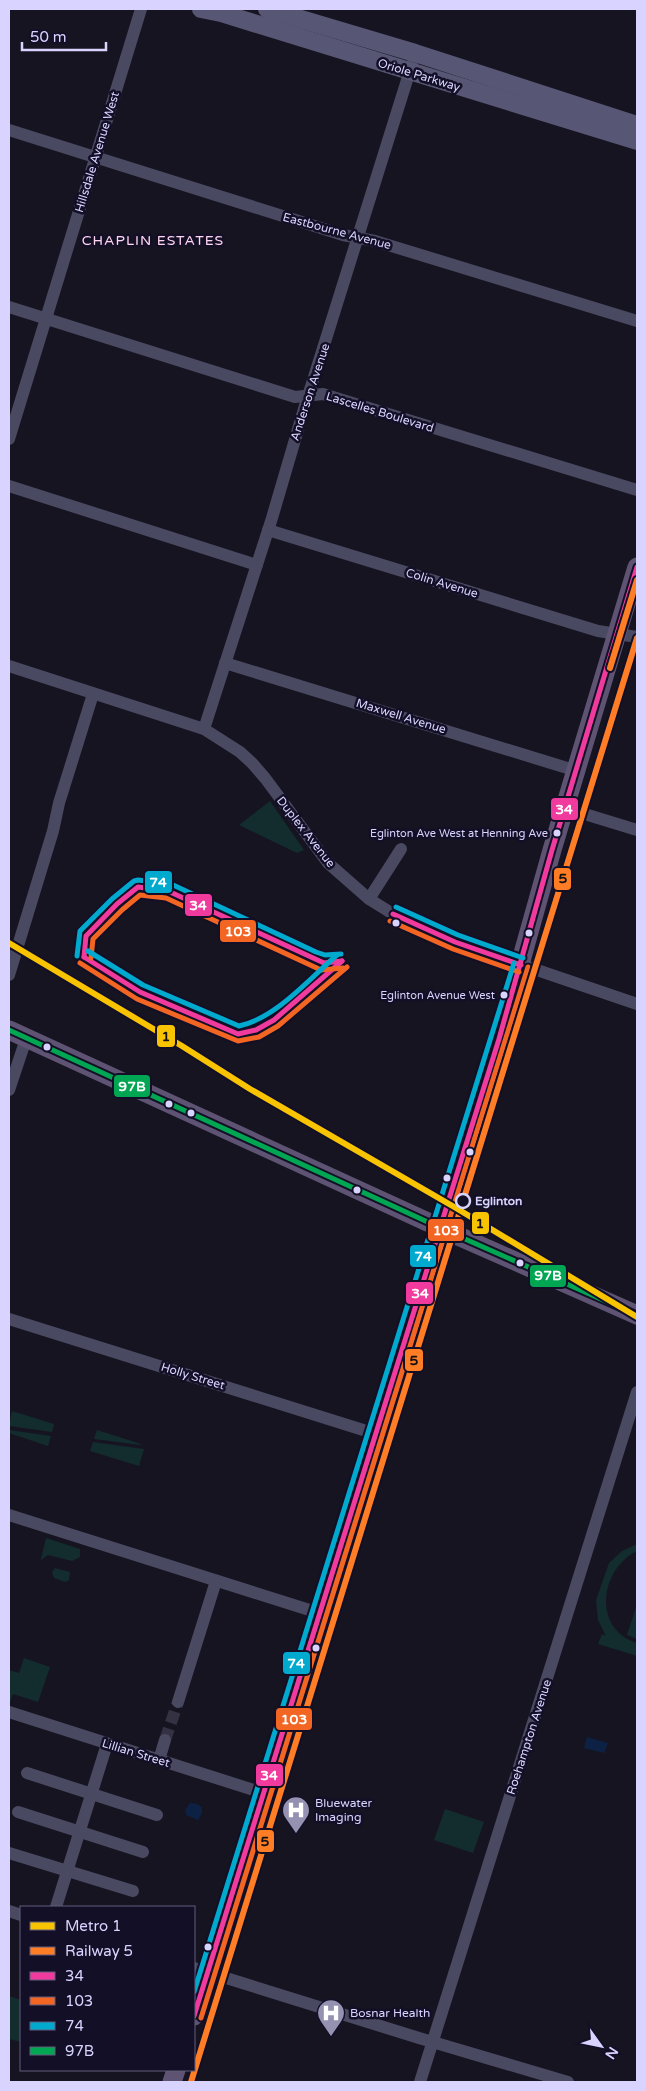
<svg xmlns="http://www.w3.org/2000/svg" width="646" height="2091" font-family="'Varela Round',sans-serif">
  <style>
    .green { fill: #132c2d }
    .water { fill: #0d2144 }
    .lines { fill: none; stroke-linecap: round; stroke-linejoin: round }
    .street-tunnel { stroke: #333142; stroke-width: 12; stroke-dasharray: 12 6; stroke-linecap: butt }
    .street { stroke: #4a4962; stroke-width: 12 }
    .secondary { stroke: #575674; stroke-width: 18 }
    .primary { stroke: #5e5373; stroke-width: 19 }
    .bus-1-casing { stroke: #130f26; stroke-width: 9 }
    .bus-2-casing { stroke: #130f26; stroke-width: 9 }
    .bus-3-casing { stroke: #130f26; stroke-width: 9 }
    .bus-4-casing { stroke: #130f26; stroke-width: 9 }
    .bus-1 { stroke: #f13a9d; stroke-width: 5 }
    .bus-2 { stroke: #f26522; stroke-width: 5 }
    .bus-3 { stroke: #00a9ce; stroke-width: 5 }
    .bus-4 { stroke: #00a651; stroke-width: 5 }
    .rail-1-casing { stroke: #130f26; stroke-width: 10 }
    .rail-1 { stroke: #ff7d24; stroke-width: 6 }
    .metro-1-casing { stroke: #130f26; stroke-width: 10 }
    .metro-1 { stroke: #f8c300; stroke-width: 6 }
    .bus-dot { fill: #d9d4ff; stroke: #130f26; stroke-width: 2 }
    .stop-dot { fill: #130f26; stroke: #d9d4ff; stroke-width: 2.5 }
    .labels { text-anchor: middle; stroke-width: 5; stroke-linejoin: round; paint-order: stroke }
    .bus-label { font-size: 11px; fill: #d9d4ff; stroke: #130f26; text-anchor: end }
    .street-label { font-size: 12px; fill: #d9d4ff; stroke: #130f26 }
    .stop-label { font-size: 12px; font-weight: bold; fill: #d9d4ff; stroke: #130f26; text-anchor: start }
    .poi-label { font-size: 12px; fill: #d9d4ff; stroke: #130f26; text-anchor: start }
    .neighbourhood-label { font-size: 14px; letter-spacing: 1px; fill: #ffd6f0; stroke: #130f26 }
    .line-badge { stroke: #130f26; stroke-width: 2 }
    .badge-label { font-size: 14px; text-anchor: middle; font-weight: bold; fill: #fff }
    .pale-badge-label { font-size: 14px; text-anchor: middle; font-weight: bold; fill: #111 }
  </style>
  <rect width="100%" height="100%" fill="#161421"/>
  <g class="green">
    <path d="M270 801 304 850 297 853 239 825Z"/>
    <path d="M12 1411 54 1424 52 1432 9 1426Z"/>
    <path d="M9 1430 51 1436 48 1446 9 1433Z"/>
    <path d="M97 1430 141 1444V1445L94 1439Z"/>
    <path d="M93 1442 144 1449 139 1466 90 1451Z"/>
    <path d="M46 1538 80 1549V1557L72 1561 48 1555 41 1560 39 1567Z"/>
    <path d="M637 1544V1551C600 1569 592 1629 637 1643V1656L598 1644 602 1634 606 1636 598 1620 596 1600 609 1563 622 1551Z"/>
    <path d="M55 1568 70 1572 69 1580 65 1582 54 1578 52 1572Z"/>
    <path d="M637 1604V1639L627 1635Z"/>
    <path d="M24 1658 50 1667 38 1702 13 1694 10 1702 9 1701V1670L19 1673Z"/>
    <path d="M445 1809 484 1822 473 1853 434 1840Z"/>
    <path d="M9 1996 21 2000V2042L9 2039Z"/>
  </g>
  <g class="water">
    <path d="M587 1737 608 1743 604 1753 584 1748Z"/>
    <path d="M190 1803 197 1804 202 1807V1813L198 1820 186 1815 185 1810Z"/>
  </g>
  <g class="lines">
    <path class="street-tunnel" d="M165 1740 178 1702"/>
    <g class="street">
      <path d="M9 130 343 235 375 241 637 321"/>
      <path d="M9 307 295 397 323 394 637 490"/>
      <path d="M9 439 141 9"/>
      <path d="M9 486 257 565"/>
      <path d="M268 530 598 631 637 637"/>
      <path d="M225 663 577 771"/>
      <path d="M9 666 204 729 240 752 252 763 265 778 328 863 369 899 393 914 455 942 637 1004"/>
      <path d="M204 729 272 518 304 409 412 64"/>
      <path d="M565 808 637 830"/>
      <path d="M369 899 401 849"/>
      <path d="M9 975 53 831 59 803 93 694"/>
      <path d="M9 1090 26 1039"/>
      <path d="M9 1319 376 1434"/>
      <path d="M9 1515 319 1613"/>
      <path d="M178 1702 216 1581"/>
      <path d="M9 1712 263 1793"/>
      <path d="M159 1760 165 1740"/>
      <path d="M27 1773 157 1815"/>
      <path d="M18 1812 143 1852"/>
      <path d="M9 1853 133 1891"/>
      <path d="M56 1907 107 1744"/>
      <path d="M9 1911 21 1915"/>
      <path d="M194 1968 419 2038 568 2082"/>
      <path d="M420 2082 637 1392"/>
    </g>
    <g class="secondary">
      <path d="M201 9 221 13 637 141"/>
      <path d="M267 9 415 53 637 125"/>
    </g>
    <g class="primary">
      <path d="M9 1030 456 1235 637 1315"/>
      <path d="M194 2016 499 1039 552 850 637 567"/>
      <path d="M172 2082 176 2070"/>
    </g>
    <g class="bus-1-casing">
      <g id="bus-1">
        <path d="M393 914 455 942 521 965"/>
        <path d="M84 957 86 936 117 904 138 887 168 891 324 963 342 961"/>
        <path d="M84 957 140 992 238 1034 256 1030 274 1020 342 961"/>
        <path d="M194 2016 499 1039 552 850 637 567"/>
      </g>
    </g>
    <g class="bus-2-casing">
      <g id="bus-2">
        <path d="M390 921 453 949 519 972"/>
        <path d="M91 958 93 939 122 910 140 895 166 898 321 970 343 968"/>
        <path d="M80 963 137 999 238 1041 259 1037 278 1026 347 967"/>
        <path d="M201 2018 528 967"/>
      </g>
    </g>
    <g class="bus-3-casing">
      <g id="bus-3">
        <path d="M396 907 458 935 523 958"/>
        <path d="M88 951 143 985 239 1026C276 1018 308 980 337 955"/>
        <path d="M77 956 80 931 112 899 134 881 138 880 171 884 316 952 325 955 341 954"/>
        <path d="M194 1992 514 963"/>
      </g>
    </g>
    <g class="bus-4-casing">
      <path id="bus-4" d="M9 1030 456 1235 637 1315"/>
    </g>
    <use href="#bus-1" class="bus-1"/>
    <use href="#bus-2" class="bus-2"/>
    <use href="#bus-3" class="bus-3"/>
    <use href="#bus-4" class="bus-4"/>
    <g class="rail-1-casing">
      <g id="rail-1">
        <path d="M610 668 637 580"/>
        <path d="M191 2082 637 638"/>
      </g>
    </g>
    <use href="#rail-1" class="rail-1"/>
    <g class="metro-1-casing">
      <path id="metro-1" d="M9 943 182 1046 250 1089 456 1208 637 1317"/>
    </g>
    <use href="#metro-1" class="metro-1"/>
  </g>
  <defs>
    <g id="hospital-pin" transform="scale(1.4375)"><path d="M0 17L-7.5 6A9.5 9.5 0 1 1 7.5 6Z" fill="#9591b1" stroke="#130f26"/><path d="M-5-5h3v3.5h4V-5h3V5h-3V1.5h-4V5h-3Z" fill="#fff"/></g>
  </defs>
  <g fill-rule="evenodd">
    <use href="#hospital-pin" x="296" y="1810"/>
    <use href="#hospital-pin" x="331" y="2013"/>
  </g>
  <g class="bus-dot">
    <circle cx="557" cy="833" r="4.5"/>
    <circle cx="396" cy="923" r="4.5"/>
    <circle cx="529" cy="933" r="4.5"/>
    <circle cx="504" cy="995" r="4.5"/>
    <circle cx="47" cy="1047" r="4.5"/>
    <circle cx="169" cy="1104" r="4.5"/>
    <circle cx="191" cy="1113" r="4.5"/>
    <circle cx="470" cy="1152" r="4.5"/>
    <circle cx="447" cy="1178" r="4.5"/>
    <circle cx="357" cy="1190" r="4.5"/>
    <circle cx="520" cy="1263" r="4.5"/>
    <circle cx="316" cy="1648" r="4.5"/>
    <circle cx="208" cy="1947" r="4.5"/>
  </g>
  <circle class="stop-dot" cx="463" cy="1201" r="7"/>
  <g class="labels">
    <g class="bus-label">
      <text x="548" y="837">Eglinton Ave West at Henning Ave</text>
      <text x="495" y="999">Eglinton Avenue West</text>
    </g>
    <g class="street-label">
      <text transform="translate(419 75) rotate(17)" y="4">Oriole Parkway</text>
      <text transform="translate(97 152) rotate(-73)" y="4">Hillsdale Avenue West</text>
      <text transform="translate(337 231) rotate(15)" y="4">Eastbourne Avenue</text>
      <text transform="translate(310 392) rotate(-72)" y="4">Anderson Avenue</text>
      <text transform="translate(380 412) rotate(17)" y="4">Lascelles Boulevard</text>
      <text transform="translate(442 583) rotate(17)" y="4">Colin Avenue</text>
      <text transform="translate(401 716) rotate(17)" y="4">Maxwell Avenue</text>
      <text transform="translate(306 832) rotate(52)" y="4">Duplex Avenue</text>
      <text transform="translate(193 1376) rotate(17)" y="4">Holly Street</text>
      <text transform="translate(529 1737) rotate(-72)" y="4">Roehampton Avenue</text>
      <text transform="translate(136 1753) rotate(17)" y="4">Lillian Street</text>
    </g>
    <g class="stop-label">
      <text x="475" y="1205">Eglinton</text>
    </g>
    <g class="poi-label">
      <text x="315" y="1807">Bluewater<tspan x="315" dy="14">Imaging</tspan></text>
      <text x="350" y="2017">Bosnar Health</text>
    </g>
    <g class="neighbourhood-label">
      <text x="153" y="245">CHAPLIN ESTATES</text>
    </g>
  </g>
  <g class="line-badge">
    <rect x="550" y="797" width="29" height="24" rx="5" fill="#f13a9d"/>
    <rect x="553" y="867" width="19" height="24" rx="5" fill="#ff7d24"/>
    <rect x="144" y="870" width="29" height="24" rx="5" fill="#00a9ce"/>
    <rect x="184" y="893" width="29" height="24" rx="5" fill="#f13a9d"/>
    <rect x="219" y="919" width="38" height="24" rx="5" fill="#f26522"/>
    <rect x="156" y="1024" width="20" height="24" rx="5" fill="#f8c300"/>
    <rect x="113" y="1074" width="38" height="24" rx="5" fill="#00a651"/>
    <rect x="471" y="1211" width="19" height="24" rx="5" fill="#f8c300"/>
    <rect x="427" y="1218" width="38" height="24" rx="5" fill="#f26522"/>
    <rect x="409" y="1244" width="28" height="24" rx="5" fill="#00a9ce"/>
    <rect x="529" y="1264" width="38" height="24" rx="5" fill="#00a651"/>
    <rect x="405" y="1281" width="29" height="24" rx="5" fill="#f13a9d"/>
    <rect x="404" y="1348" width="20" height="24" rx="5" fill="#ff7d24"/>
    <rect x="282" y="1651" width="29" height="24" rx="5" fill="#00a9ce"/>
    <rect x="275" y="1707" width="38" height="24" rx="5" fill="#f26522"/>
    <rect x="255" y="1763" width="29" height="24" rx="5" fill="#f13a9d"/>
    <rect x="256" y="1829" width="19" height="24" rx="5" fill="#ff7d24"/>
  </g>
  <g class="badge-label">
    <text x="564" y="814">34</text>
    <text x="158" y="887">74</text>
    <text x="198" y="910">34</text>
    <text x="238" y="936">103</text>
    <text x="132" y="1091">97B</text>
    <text x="446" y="1235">103</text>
    <text x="423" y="1261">74</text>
    <text x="548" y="1280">97B</text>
    <text x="420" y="1298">34</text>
    <text x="296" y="1668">74</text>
    <text x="294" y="1724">103</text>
    <text x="269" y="1780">34</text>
  </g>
  <g class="pale-badge-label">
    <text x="563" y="883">5</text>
    <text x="166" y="1041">1</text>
    <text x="480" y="1228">1</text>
    <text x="414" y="1365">5</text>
    <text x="265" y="1846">5</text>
  </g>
  <rect width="646" height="2091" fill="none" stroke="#d9d4ff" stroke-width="20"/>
  <rect x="20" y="1906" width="175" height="165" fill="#130f26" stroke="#625e7d"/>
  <rect x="30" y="1922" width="25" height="8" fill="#f8c300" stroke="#625e7d"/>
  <text x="65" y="1931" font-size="15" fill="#d9d4ff">Metro 1</text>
  <rect x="30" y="1947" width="25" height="8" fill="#ff7d24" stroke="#625e7d"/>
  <text x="65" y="1956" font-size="15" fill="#d9d4ff">Railway 5</text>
  <rect x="30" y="1972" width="25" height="8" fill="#f13a9d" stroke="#625e7d"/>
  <text x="65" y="1981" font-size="15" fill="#d9d4ff">34</text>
  <rect x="30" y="1997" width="25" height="8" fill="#f26522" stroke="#625e7d"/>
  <text x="65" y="2006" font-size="15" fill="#d9d4ff">103</text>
  <rect x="30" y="2022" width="25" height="8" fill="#00a9ce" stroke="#625e7d"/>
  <text x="65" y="2031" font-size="15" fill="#d9d4ff">74</text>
  <rect x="30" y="2047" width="25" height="8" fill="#00a651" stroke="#625e7d"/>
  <text x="65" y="2056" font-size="15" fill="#d9d4ff">97B</text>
  <g transform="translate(601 2046) rotate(123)" stroke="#130f26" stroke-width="4" paint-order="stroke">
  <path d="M0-4L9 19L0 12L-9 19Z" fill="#d9d4ff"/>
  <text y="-8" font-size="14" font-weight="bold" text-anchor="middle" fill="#d9d4ff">N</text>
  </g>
  <path d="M22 42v8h84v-8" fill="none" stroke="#d9d4ff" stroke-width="2.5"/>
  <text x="30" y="42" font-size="15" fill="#d9d4ff" stroke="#130f26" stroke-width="4" paint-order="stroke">50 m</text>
</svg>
